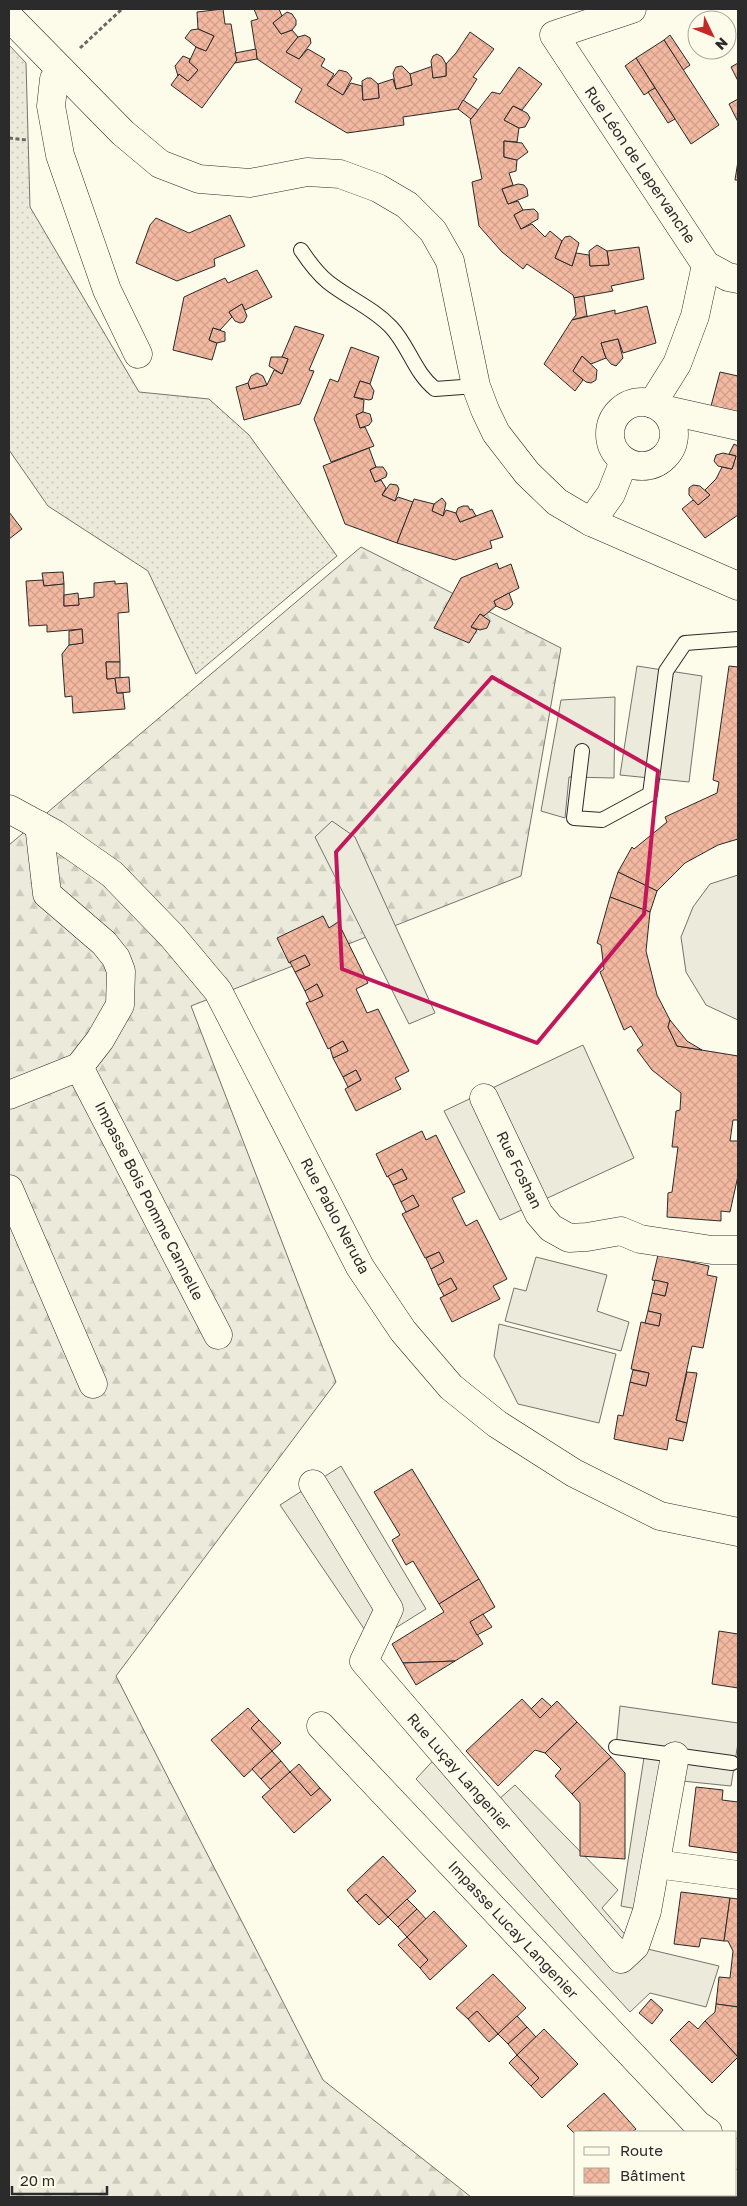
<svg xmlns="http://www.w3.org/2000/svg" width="747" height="2206" font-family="'Golos Text',sans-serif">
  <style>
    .grass { fill: url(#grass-dots); stroke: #74746e }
    .forest { fill: url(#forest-firs); stroke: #74746e }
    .parking { fill: #eceadb; stroke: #74746e }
    .building { fill: url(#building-cross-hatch); stroke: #2b2b2b }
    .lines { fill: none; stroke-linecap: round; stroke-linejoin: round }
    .service-casing { stroke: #2b2b2b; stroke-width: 16 }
    .minor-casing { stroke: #2b2b2b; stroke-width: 29 }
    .secondary-casing { stroke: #2b2b2b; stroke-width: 29 }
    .path { stroke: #6a6964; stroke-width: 3; stroke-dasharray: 4 2.5; stroke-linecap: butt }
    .service { stroke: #fdfbea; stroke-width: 14 }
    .minor { stroke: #fdfbea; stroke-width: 28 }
    .secondary { stroke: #fdfbea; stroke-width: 28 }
    .marked { fill: none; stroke: #c2185b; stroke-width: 4; stroke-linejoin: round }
    .labels { text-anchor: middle; stroke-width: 4; stroke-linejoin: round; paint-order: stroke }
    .street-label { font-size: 15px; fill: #2b2b2b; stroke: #fdfbea }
  </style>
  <defs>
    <pattern id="grass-dots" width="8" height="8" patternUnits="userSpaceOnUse" patternTransform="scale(1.25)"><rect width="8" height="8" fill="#ecebdb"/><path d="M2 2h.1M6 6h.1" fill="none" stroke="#cbcabc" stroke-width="1.8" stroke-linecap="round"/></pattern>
    <pattern id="forest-firs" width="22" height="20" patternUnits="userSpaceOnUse" patternTransform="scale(1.25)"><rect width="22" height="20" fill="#ecebdb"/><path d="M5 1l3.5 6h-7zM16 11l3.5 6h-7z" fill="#cbcabc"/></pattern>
    <pattern id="building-cross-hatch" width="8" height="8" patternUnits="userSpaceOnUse" patternTransform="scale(1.25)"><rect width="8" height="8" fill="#f2b8a0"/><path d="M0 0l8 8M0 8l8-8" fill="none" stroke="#d09e8a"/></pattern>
  </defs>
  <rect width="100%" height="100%" fill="#fdfbea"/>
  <path class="grass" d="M9 45 26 63 30 207 139 392 209 399 249 435 337 556 196 674 148 571 48 506 9 450Z"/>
  <path class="forest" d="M361 547 561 648 521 876 191 1006 336 1382 116 1676 323 2080 471 2197H9V845Z"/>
  <g class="parking">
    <path d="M637 666 702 676 689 782 620 775Z"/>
    <path d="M615 697 614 778 569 777 565 818 541 811 561 700Z"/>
    <path d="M332 821 355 837 435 1013 409 1024 315 837Z"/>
    <path d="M738 875V1020L706 1005 686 972 681 937 693 907 710 884Z"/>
    <path d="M583 1045 634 1158 500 1220 444 1111Z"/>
    <path d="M536 1257 607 1275 597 1311 629 1322 621 1351 505 1321 514 1288 526 1291Z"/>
    <path d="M499 1324 616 1354 599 1423 518 1404 494 1356Z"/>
    <path d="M341 1466 426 1609 373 1642 280 1505Z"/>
    <path d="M620 1706 738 1723V1743L731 1786 672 1780 647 1911 621 1906 645 1751 616 1747Z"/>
    <path d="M441 1752 490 1807 515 1785 618 1890 602 1908 635 1946 719 1966 706 2007 650 1993 630 2012 416 1779Z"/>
  </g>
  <g class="building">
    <path d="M223 9 225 24H231L237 60 202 108 171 85 179 74 188 81 198 70 189 62 196 47 206 51 214 36 198 29 197 12Z"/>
    <path d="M254 9H279L282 16 273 23 281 34 292 30 298 37 286 52 299 59 308 49 325 59 321 66 334 74 327 85 343 95 351 83 362 86 363 100 379 98 378 84 393 79 396 89 412 85 410 74 433 66V78L446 76V64L456 53 470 32 494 49 473 77 477 79 458 109 403 117 404 125 347 133 295 102 302 89 257 59 251 21 258 19Z"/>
    <path d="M287 12 292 14 296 20V25L292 30 281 34 273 23Z"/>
    <path d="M198 29 214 36 206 51 196 47 185 38 191 30Z"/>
    <path d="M305 35 310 38 311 43 299 59 286 52 298 37Z"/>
    <path d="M670 35 690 65 683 70 664 40Z"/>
    <path d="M664 40 719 125 691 144 636 58Z"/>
    <path d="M256 49 257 59 235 63 237 60 235 53Z"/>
    <path d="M437 54 442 57 446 64V76L433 78 431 61 433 56Z"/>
    <path d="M183 56 190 59 189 62 198 70 188 81 179 74 178 76 175 66Z"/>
    <path d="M636 58 655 88 644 95 625 66Z"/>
    <path d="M738 63V81L731 67Z"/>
    <path d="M402 66 410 74 412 85 396 89 393 73 396 67Z"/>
    <path d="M519 67 542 84 522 110 513 106 504 120 519 128 517 142 504 141V157L517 160 516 171 509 173 513 185 502 189 508 204 518 201 523 210 514 215 521 229 532 224 545 237 550 231 562 241 555 258 572 266 576 253 589 255 590 266 609 265 607 251 639 247 644 279 611 286 613 291 574 298 573 295 527 264 523 269 502 252 479 226 472 182 482 179 470 120 492 92 500 94Z"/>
    <path d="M339 70 347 72 352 78 343 95 327 85Z"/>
    <path d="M367 78H371L378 84 379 98 363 100 362 81Z"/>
    <path d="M655 88 675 119 668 123 648 92Z"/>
    <path d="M738 99V122L729 104Z"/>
    <path d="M463 100 478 110 471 119 458 109Z"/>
    <path d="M513 106 527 113 530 118 525 127 519 128 504 120Z"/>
    <path d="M504 141 522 143 528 152 517 160 504 157Z"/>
    <path d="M738 161V180H735Z"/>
    <path d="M518 184 524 185 527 189 528 196 508 204 502 189Z"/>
    <path d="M534 209 538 213V219L521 229 514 215 523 210Z"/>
    <path d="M230 215 245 246 214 259 215 266 177 281 136 263 150 225 156 218 189 233Z"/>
    <path d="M570 236 579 243 572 266 555 258 562 241 565 237Z"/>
    <path d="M597 245 607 251 609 265 590 266 589 251Z"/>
    <path d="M257 270 272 297 245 310 242 304 229 312 232 317 220 330 213 328 209 340 217 343 212 360 173 350 184 297 225 278 228 283Z"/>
    <path d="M584 296 587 316 572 320 576 315 574 298Z"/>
    <path d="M242 304 247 316 244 322 240 323 235 321 229 312Z"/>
    <path d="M647 306 656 343 623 353 618 339 601 343 606 358 591 364 582 356 573 371 583 380 575 391 544 364 572 320 615 310V314Z"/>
    <path d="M295 326 324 335 309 370 314 371 300 404 244 420 236 387 248 383 250 389 267 385 274 370 282 374 288 359 282 357Z"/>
    <path d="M213 328 225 332V341L217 343 209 340Z"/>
    <path d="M618 339 623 358 616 366 611 364 606 358 601 343Z"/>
    <path d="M351 347 379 357 370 384 360 381 354 397 364 400 363 412 356 415 360 428 365 427 374 446 331 462 314 419 330 379 338 382Z"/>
    <path d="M582 356 597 370 596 380 591 383 586 382 573 371Z"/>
    <path d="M271 357H282L288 359 282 374 269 366Z"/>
    <path d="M720 372 738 376V413L711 406Z"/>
    <path d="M257 373 263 376 267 385 250 389 248 383 251 376Z"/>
    <path d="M360 381 370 384 374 391 372 399 369 400 354 397Z"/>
    <path d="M363 412 370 414 372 421 369 425 360 428 356 415Z"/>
    <path d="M734 444 738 446V515L705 538 682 509 693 500 698 505 710 495 705 490 716 479 722 467 732 469 736 456 729 454Z"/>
    <path d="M369 448 376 467 370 470 375 482 381 480 386 488 382 495 395 501 398 497 413 502 397 543 345 524 323 466Z"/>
    <path d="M723 453 736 456 732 469 718 466 714 461 716 455Z"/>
    <path d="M376 467H383L387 473 386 477 375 482 370 470Z"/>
    <path d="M390 484 397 485 399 489 395 501 382 495Z"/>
    <path d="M693 485 700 486 710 495 698 505 689 495V488Z"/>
    <path d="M442 498 446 503 443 516 432 511 434 504Z"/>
    <path d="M414 499 434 504 432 511 443 516 446 510 456 513 460 522 492 510 503 537 490 541 492 548 455 560 397 543Z"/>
    <path d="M463 506H468L470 510 472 509 476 516 460 522 456 513 458 508Z"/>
    <path d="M9 512 22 529 9 539Z"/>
    <path d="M497 563 499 569 511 564 519 588 494 601 496 606 484 616 480 614 471 627 477 630 469 643 434 628 461 578Z"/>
    <path d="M63 572 64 584 44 586 42 573Z"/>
    <path d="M43 580 44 586 64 584V606L79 605 78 599 94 597V583L115 581V584L127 583 129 612 118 613 120 662H106L107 679 115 678 117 693H123L125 709 73 713 72 696 65 697 62 654 69 645 83 643 82 629 47 632V625L29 626 26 581Z"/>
    <path d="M78 593 79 605 64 606V595Z"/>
    <path d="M509 593 513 604 510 608 505 610 496 606 494 601Z"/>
    <path d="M480 614 490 621 487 628 480 630 471 627Z"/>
    <path d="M82 629 83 643 69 645V631Z"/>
    <path d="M106 662H120V678L107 679Z"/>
    <path d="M729 666 738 667V839L718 845 685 863 657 891 618 872 632 847 634 849 667 822 665 817 717 793 719 782 713 780Z"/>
    <path d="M129 677 130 692 117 693 115 678Z"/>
    <path d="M618 872 657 891 650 912 610 897Z"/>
    <path d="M610 897 650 912 646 951 657 995 670 1020 668 1027 677 1046 738 1056V1120H733L730 1141H738V1176L730 1212 721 1211V1221L667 1217 668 1193 672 1192 678 1147H672L676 1111 680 1110 681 1093 652 1070 637 1050 643 1045 631 1026 624 1030 600 972 604 969 601 945 597 943Z"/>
    <path d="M323 916 329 928 338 922 368 983 356 989 367 1013 378 1009 409 1071 395 1078 401 1089 356 1111 345 1089 361 1080 356 1070 343 1077 333 1058 348 1051 343 1041 328 1049 306 1003 323 996 317 984 305 991 295 972 310 965 305 955 289 963 277 938Z"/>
    <path d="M305 955 310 965 295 972 290 962Z"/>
    <path d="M317 984 323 996 310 1002 305 991Z"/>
    <path d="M670 1020 687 1041 702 1050 677 1046 668 1027Z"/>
    <path d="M343 1041 348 1051 333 1058 330 1048Z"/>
    <path d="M356 1070 361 1080 348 1087 343 1077Z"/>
    <path d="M422 1131 426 1140 436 1135 465 1192 452 1198 466 1226 477 1220 507 1279 493 1286 500 1299 452 1322 440 1298 457 1289 451 1278 438 1285 431 1269 444 1262 439 1252 425 1258 402 1214 419 1206 413 1195 401 1202 393 1185 407 1179 402 1169 387 1177 376 1154Z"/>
    <path d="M402 1169 407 1179 393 1185 388 1176Z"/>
    <path d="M413 1195 419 1206 406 1212 401 1202Z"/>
    <path d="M439 1252 444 1262 431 1269 426 1258Z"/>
    <path d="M658 1255 709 1266 707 1275 717 1277 703 1348 692 1346 676 1420 687 1423 683 1441 669 1438 667 1450 614 1439 618 1415 623 1416 630 1382 646 1386 649 1373 631 1369 641 1322 659 1326 661 1314 648 1311 652 1293 665 1296 668 1283 652 1280Z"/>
    <path d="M451 1278 457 1289 444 1296 438 1285Z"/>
    <path d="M655 1280 668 1283 665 1296 652 1293Z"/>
    <path d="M648 1311 661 1314 659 1326 645 1323Z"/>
    <path d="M633 1370 649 1373 646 1386 630 1382Z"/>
    <path d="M687 1372 697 1373 687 1423 676 1420Z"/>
    <path d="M412 1469 479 1579 439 1604 413 1561 406 1565 392 1540 400 1535 374 1492Z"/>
    <path d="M479 1579 495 1607 470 1622 483 1644 455 1661 403 1663 392 1644 444 1612 439 1604Z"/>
    <path d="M483 1614 492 1627 477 1635 470 1622Z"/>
    <path d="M719 1631 738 1634V1688L712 1684Z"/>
    <path d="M455 1661 416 1685 403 1663Z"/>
    <path d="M542 1698 552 1707 540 1718 531 1709Z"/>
    <path d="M522 1699 540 1718 557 1701 577 1722 545 1753 535 1750 498 1786 466 1751Z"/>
    <path d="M248 1708 259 1720 251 1728 272 1751 244 1777 211 1740Z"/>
    <path d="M259 1720 281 1743 272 1751 251 1728Z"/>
    <path d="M577 1722 611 1757 572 1794 555 1776 561 1769 545 1753Z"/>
    <path d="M272 1751 281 1761 261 1779 252 1769Z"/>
    <path d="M611 1757 625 1773V1859L580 1856V1803L572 1794Z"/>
    <path d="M281 1761 290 1772 271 1790 261 1779Z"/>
    <path d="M299 1764 320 1788 311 1796 290 1772Z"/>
    <path d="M290 1772 311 1796 320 1788 331 1800 294 1833 262 1797Z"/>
    <path d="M696 1787 723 1790 722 1800 738 1802V1853L689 1846Z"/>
    <path d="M383 1856 416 1891 388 1917 366 1894 357 1902 347 1890Z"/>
    <path d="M681 1892 730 1898 724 1941 701 1938 699 1947 674 1944Z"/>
    <path d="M366 1894 388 1917 379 1925 357 1902Z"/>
    <path d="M730 1898 738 1899V2007L716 2004 719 1977 730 1978 733 1951 728 1941H724Z"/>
    <path d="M407 1899 417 1909 398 1927 388 1917Z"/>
    <path d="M417 1909 426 1919 407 1937 398 1927Z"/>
    <path d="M434 1911 467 1946 430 1980 420 1968 428 1960 407 1937Z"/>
    <path d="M407 1937 428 1960 420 1968 398 1945Z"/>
    <path d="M493 1974 526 2008 498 2034 477 2011 468 2019 456 2008Z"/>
    <path d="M651 1999 663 2010 652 2024 639 2013Z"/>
    <path d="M716 2004 738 2007V2057L705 2021 715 2012Z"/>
    <path d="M477 2011 498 2034 489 2042 468 2019Z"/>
    <path d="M517 2016 527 2027 508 2044 498 2034Z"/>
    <path d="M689 2021 698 2029 705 2021 738 2057 712 2083 670 2040Z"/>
    <path d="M527 2027 536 2037 517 2055 508 2044Z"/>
    <path d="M544 2029 578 2064 542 2098 531 2086 539 2078 517 2055Z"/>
    <path d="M517 2055 539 2078 531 2086 509 2063Z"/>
    <path d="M604 2093 636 2129 632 2132 587 2131 576 2132V2135L567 2126Z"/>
    <path d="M629 2195H645L647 2197H631Z"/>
    <path d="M645 2195H676L673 2197H647Z"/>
  </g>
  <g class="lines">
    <g class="service-casing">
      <g id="service">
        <path d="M301 250C309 262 317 273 328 282 348 298 373 308 391 327 409 346 414 372 435 389L476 386"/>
        <path d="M582 751 574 818 602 820 650 794 666 671 685 643 738 639"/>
        <path d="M616 1747 732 1763"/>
      </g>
    </g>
    <g class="minor-casing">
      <g id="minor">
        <path d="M632 9 554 35 706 265 728 277 738 279"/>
        <path d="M9 17 123 133 160 164 199 179 250 183 307 172 340 174 378 188 407 205 433 231 450 261 476 386 485 410 496 433 527 473 557 502 591 522 738 586"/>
        <path d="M61 70 54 79 51 106 60 155 107 290 138 354"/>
        <circle cx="642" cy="434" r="32"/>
        <path d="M652 404 677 364 695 316 706 265"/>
        <path d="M662 409 738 426"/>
        <path d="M591 522 611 494 624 461"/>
        <path d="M79 1067 218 1335"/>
        <path d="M9 1095 79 1067 100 1040 120 1005 121 971 116 958 104 943 47 894 39 825"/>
        <path d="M484 1098 539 1214 551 1228 569 1238 587 1237 621 1231 640 1239 712 1250H738"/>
        <path d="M9 1189 93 1384"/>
        <path d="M313 1484 389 1609 364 1661 621 1959 635 1946 647 1911 675 1756"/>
        <path d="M321 1726 698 2125 708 2132"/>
        <path d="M656 1864 738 1875"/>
        <path d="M736 2153 738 2155"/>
      </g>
    </g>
    <g class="secondary-casing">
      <path id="secondary" d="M9 809 55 834 112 874 172 936 218 991 360 1267 403 1331 451 1387 497 1424 574 1473 660 1516 738 1532"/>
    </g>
    <g class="path">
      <path d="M80 48 122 9"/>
      <path d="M9 138 27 140"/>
    </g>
    <use href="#service" class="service"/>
    <use href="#minor" class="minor"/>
    <use href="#secondary" class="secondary"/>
  </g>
  <path class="marked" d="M492 677 658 771 644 914 537 1043 342 969 336 852Z"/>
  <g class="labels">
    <g class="street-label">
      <text transform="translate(640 165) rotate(56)" y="5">Rue Léon de Lepervanche</text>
      <text transform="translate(519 1170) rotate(64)" y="5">Rue Foshan</text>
      <text transform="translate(149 1201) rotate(63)" y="5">Impasse Bois Pomme Cannelle</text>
      <text transform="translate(335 1216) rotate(62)" y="5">Rue Pablo Neruda</text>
      <text transform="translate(459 1772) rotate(49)" y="5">Rue Luçay Langenier</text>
      <text transform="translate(513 1930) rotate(47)" y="5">Impasse Lucay Langenier</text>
    </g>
  </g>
  <rect width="747" height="2206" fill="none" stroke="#2b2b2b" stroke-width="20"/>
  <rect x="574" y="2131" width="162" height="65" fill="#fdfbea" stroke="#a9a89e"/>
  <rect x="584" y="2147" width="25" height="8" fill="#fdfbea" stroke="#a9a89e"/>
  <text x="620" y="2156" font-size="15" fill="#2b2b2b">Route</text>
  <rect x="584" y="2168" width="25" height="15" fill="url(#building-cross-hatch)" stroke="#a9a89e"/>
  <text x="620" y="2181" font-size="15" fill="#2b2b2b">Bâtiment</text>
  <g transform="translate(712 35) rotate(133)"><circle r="24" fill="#fdfbea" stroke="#a9a89e"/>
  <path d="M0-4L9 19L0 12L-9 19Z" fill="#c62828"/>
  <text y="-8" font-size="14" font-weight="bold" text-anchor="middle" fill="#2b2b2b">N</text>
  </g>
  <path d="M12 2186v8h95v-8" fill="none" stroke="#2b2b2b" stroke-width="2.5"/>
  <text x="20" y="2186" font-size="15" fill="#2b2b2b" stroke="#fdfbea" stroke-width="4" paint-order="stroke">20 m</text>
</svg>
